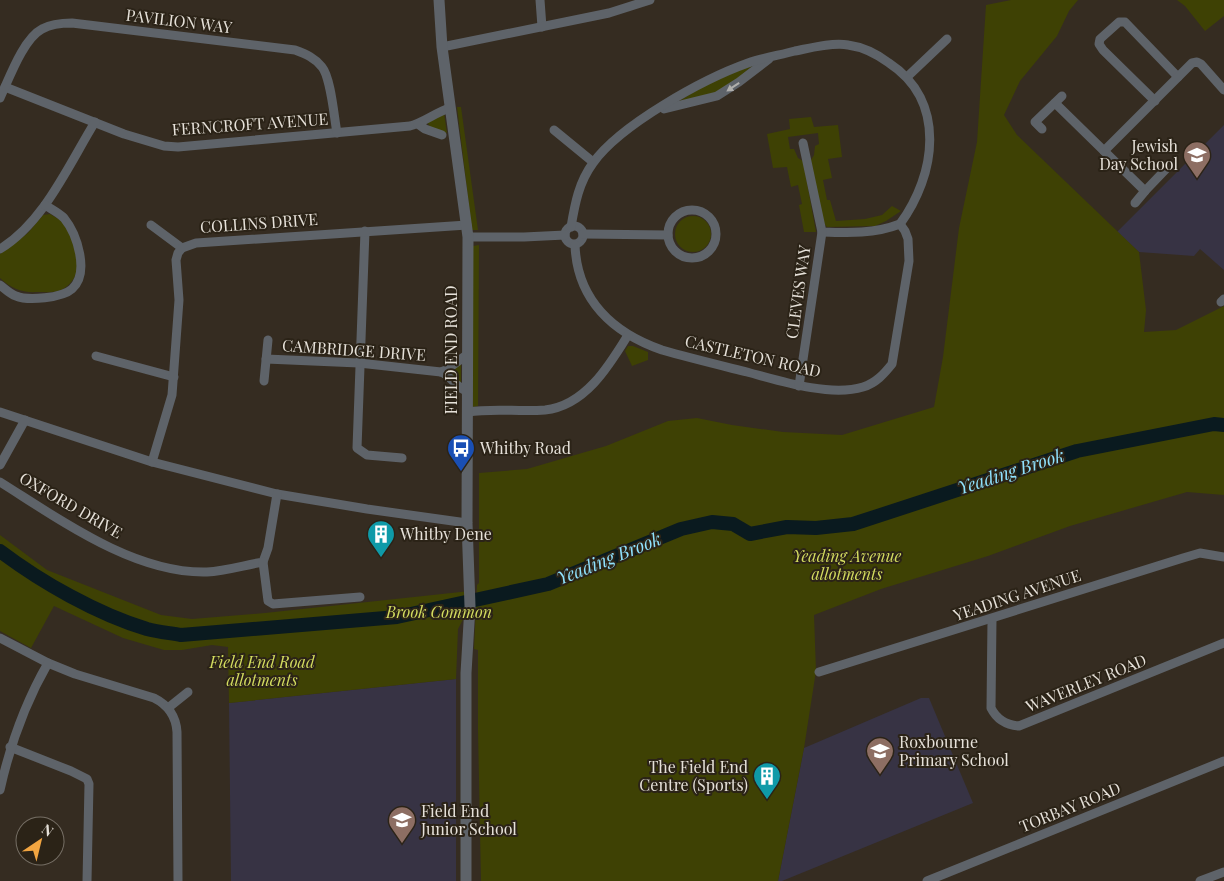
<svg xmlns="http://www.w3.org/2000/svg" width="1224" height="881" font-family="'Playfair Display',serif">
  <style>
    .education { fill: #373344 }
    .green { fill: #3e4104 }
    .lines { fill: none; stroke-linecap: round; stroke-linejoin: round }
    .river { stroke: #0a1a1f; stroke-width: 14 }
    .minor { stroke: #5e6369; stroke-width: 9 }
    .tertiary { stroke: #5e6369; stroke-width: 11 }
    .oneway { fill: #b0afac }
    .labels { text-anchor: middle; stroke-width: 4; stroke-linejoin: round; paint-order: stroke }
    .street-label { font-size: 16px; fill: #e6e1d9; stroke: #2b2317 }
    .poi-label { font-size: 16px; fill: #e6e1d9; stroke: #2b2317; text-anchor: start }
    .park-label { font-size: 16px; font-style: italic; fill: #d3dc5f; stroke: #2b2317 }
    .water-label { font-size: 18px; font-style: italic; fill: #8fe1fd; stroke: #2b2317 }
  </style>
  <rect width="100%" height="100%" fill="#352c21"/>
  <g class="education">
    <path d="M1224 125V270L1200 249 1194 256 1139 252 1117 232Z"/>
    <path d="M456 679V881H231L229 703Z"/>
    <path d="M921 698H929L973 803 782 881H778L804 748Z"/>
  </g>
  <g class="green">
    <path d="M1011 0H1078L1069 11 1057 36 1020 81 1004 115 1017 135 1139 252 1146 310 1144 332 1176 330 1224 306V495L1187 492 1070 526 988 556 881 589 814 615 816 671 804 748 778 881H481L478 730V650L474 649 477 585 479 583V473L527 469 606 446 668 421 697 418 732 425 783 432 842 435 934 407 943 357 959 228 977 142 986 5Z"/>
    <path d="M1177 0H1224V16L1205 31 1185 6Z"/>
    <path d="M755 64 719 93 678 102 705 85Z"/>
    <path d="M457 107H461L478 230H472Z"/>
    <path d="M444 113 447 133 431 128 427 122Z"/>
    <path d="M811 117 814 127 838 125 842 157 828 159 832 178 823 180 827 200H830L836 221 865 219 882 215 892 206 901 211 886 221 875 226 827 227C818 218 814 174 811 160L814 155 815 146 819 144 818 133 788 137 790 149H794L798 158 803 161 816 232H804L799 205 802 204 798 185 791 187 787 167 773 168 767 134 790 129 789 119Z"/>
    <path d="M50 214C53 216 57 218 60 220 70 228 79 257 77 270 76 278 68 287 61 290 55 293 45 292 38 292 22 293 12 289 0 278V254L28 233 43 215Z"/>
    <circle cx="693" cy="234" r="18"/>
    <path d="M479 245 478 406 473 407V246Z"/>
    <path d="M628 346H633L648 352V360L632 366 625 351Z"/>
    <path d="M461 360V386L449 373Z"/>
    <path d="M0 535 47 570 161 615 192 619 265 613 470 591V606L458 629 456 679 229 703 228 647 212 645 182 650H164L123 638 54 606 31 648 0 631Z"/>
  </g>
  <g class="lines">
    <path class="river" d="M0 551C41 582 97 614 147 629 158 632 170 633 181 635L397 617 548 584 681 529 712 522 733 524 750 534 787 527 816 528 853 524 1077 451 1214 424 1224 425"/>
    <g class="minor">
      <path d="M540 0 542 27"/>
      <path d="M442 47 609 13 650 0"/>
      <path d="M907 77 947 39"/>
      <path d="M5 87 124 134 164 146 178 147 410 126C425 122 436 112 450 108"/>
      <path d="M0 98C9 79 23 39 42 29 51 24 61 23 72 23L295 50C306 54 315 58 322 67 331 78 334 117 337 133"/>
      <path d="M1155 101 1103 50 1099 44 1100 39 1119 22H1125L1178 77"/>
      <path d="M1055 103 1145 191 1168 167"/>
      <path d="M664 109 717 96 739 82 769 59"/>
      <path d="M418 124 425 129 442 135"/>
      <path d="M1042 129 1035 122 1062 96"/>
      <path d="M554 130 593 162"/>
      <path d="M803 143 822 232C849 233 874 234 900 224"/>
      <path d="M1104 151 1192 63 1197 62 1201 64 1224 90"/>
      <path d="M1135 203 1145 191"/>
      <circle cx="692" cy="234" r="24"/>
      <path d="M151 225 182 248"/>
      <circle cx="574" cy="235" r="9"/>
      <path d="M571 227C575 203 579 182 593 163 620 125 703 79 748 63 763 58 780 55 795 51 810 48 833 42 848 45 863 47 877 54 889 63 947 101 936 175 900 224"/>
      <path d="M365 231 357 448 367 455 402 458"/>
      <path d="M583 234 668 235"/>
      <path d="M468 237H524L565 235"/>
      <path d="M575 245C577 300 613 333 662 350 690 358 719 365 747 372 780 381 830 397 863 387 876 383 884 374 892 364L909 261 908 239 905 231 900 224"/>
      <path d="M0 249C44 222 68 166 95 122"/>
      <path d="M0 285C4 288 10 294 16 296 28 301 62 298 72 289 90 273 77 234 64 218 59 213 51 209 45 205"/>
      <path d="M1221 302 1224 299"/>
      <path d="M96 356 174 377"/>
      <path d="M266 359 359 363 441 372 446 370 468 354"/>
      <path d="M441 372C452 376 456 389 468 391"/>
      <path d="M264 381 268 340"/>
      <path d="M799 386 822 232"/>
      <path d="M0 412 152 462 277 494 367 509 467 523"/>
      <path d="M468 412C493 408 519 412 545 410 585 406 609 366 628 335"/>
      <path d="M152 462 172 395 179 300 176 260 178 253 182 248 196 243 467 225"/>
      <path d="M0 465 25 420"/>
      <path d="M0 482C59 519 134 574 207 572 225 571 245 565 263 562L268 548 277 494"/>
      <path d="M263 562 268 601 273 604 360 597"/>
      <path d="M992 619 991 708C997 720 1006 725 1019 726L1224 643"/>
      <path d="M0 638 48 663 75 674 154 698C168 705 176 716 177 732L178 881"/>
      <path d="M819 672 1183 558 1200 553 1224 557"/>
      <path d="M168 708 188 692"/>
      <path d="M10 747 71 771 87 779 89 784 87 881"/>
      <path d="M0 790C10 745 25 703 48 663"/>
      <path d="M927 881 1224 761"/>
      <path d="M1200 881 1224 872"/>
    </g>
    <path class="tertiary" d="M439 0 442 47 468 237 467 523 470 606 466 673V881"/>
  </g>
  <defs><path id="oneway-solid" d="M-6-.8H1V-3.2L6.5 0L1 3.2V.8H-6Z" transform="scale(1.25)"/></defs>
  <use class="oneway" href="#oneway-solid" transform="translate(733 87) rotate(146)"/>
  <defs>
    <g id="school-pin" transform="scale(1.4375)"><path d="M0 17L-7.5 6A9.5 9.5 0 1 1 7.5 6Z" fill="#8d6e63" stroke="#2b2317"/><path d="M0-5L7-2L0 1L-7-2ZM-4 1L0 2.5L4 1V4Q0 6-4 4Z" fill="#fff"/></g>
    <g id="bus-pin" transform="scale(1.4375)"><path d="M0 17L-7.5 6A9.5 9.5 0 1 1 7.5 6Z" fill="#1a4fb4" stroke="#2b2317"/><path d="M-5-6H5V4H4V6H2V4H-2V6H-4V4H-5ZM-3.5-4V0h7V-4ZM-3.5 1.2v1.5H-2V1.2ZM2 1.2v1.5H3.5V1.2Z" fill="#fff"/></g>
    <g id="building-pin" transform="scale(1.4375)"><path d="M0 17L-7.5 6A9.5 9.5 0 1 1 7.5 6Z" fill="#0f9aa8" stroke="#2b2317"/><path d="M-4-6H4V6H1V3H-1V6H-4ZM-2.5-4.3h1.7v1.8h-1.7ZM.8-4.3h1.7v1.8H.8ZM-2.5-1h1.7V.8h-1.7ZM.8-1h1.7V.8H.8Z" fill="#fff"/></g>
  </defs>
  <g fill-rule="evenodd">
    <use href="#school-pin" x="1197" y="155"/>
    <use href="#bus-pin" x="461" y="448"/>
    <use href="#building-pin" x="381" y="534"/>
    <use href="#school-pin" x="880" y="751"/>
    <use href="#building-pin" x="767" y="776"/>
    <use href="#school-pin" x="402" y="820"/>
  </g>
  <g class="labels">
    <g class="street-label">
      <text transform="translate(179 21) rotate(7)" y="6">PAVILION WAY</text>
      <text transform="translate(250 124) rotate(-4)" y="6">FERNCROFT AVENUE</text>
      <text transform="translate(259 223) rotate(-4)" y="6">COLLINS DRIVE</text>
      <text transform="translate(798 292) rotate(-82)" y="6">CLEVES WAY</text>
      <text transform="translate(354 350) rotate(4)" y="6">CAMBRIDGE DRIVE</text>
      <text transform="translate(451 350) rotate(-90)" y="6">FIELD END ROAD</text>
      <text transform="translate(753 356) rotate(13)" y="6">CASTLETON ROAD</text>
      <text transform="translate(71 505) rotate(30)" y="6">OXFORD DRIVE</text>
      <text transform="translate(1017 595) rotate(-18)" y="6">YEADING AVENUE</text>
      <text transform="translate(1086 683) rotate(-22)" y="6">WAVERLEY ROAD</text>
      <text transform="translate(1070 807) rotate(-22)" y="6">TORBAY ROAD</text>
    </g>
    <g class="poi-label">
      <text x="1178" y="152" text-anchor="end">Jewish<tspan x="1178" dy="18">Day School</tspan></text>
      <text x="480" y="454">Whitby Road</text>
      <text x="400" y="540">Whitby Dene</text>
      <text x="899" y="748">Roxbourne<tspan x="899" dy="18">Primary School</tspan></text>
      <text x="748" y="773" text-anchor="end">The Field End<tspan x="748" dy="18">Centre (Sports)</tspan></text>
      <text x="421" y="817">Field End<tspan x="421" dy="18">Junior School</tspan></text>
    </g>
    <g class="park-label">
      <text x="847" y="562">Yeading Avenue<tspan x="847" dy="18">allotments</tspan></text>
      <text x="439" y="618">Brook Common</text>
      <text x="262" y="668">Field End Road<tspan x="262" dy="18">allotments</tspan></text>
    </g>
    <g class="water-label">
      <text transform="translate(1011 472) rotate(-18)" y="6">Yeading Brook</text>
      <text transform="translate(609 559) rotate(-22)" y="6">Yeading Brook</text>
    </g>
  </g>
  <g transform="translate(40 841) rotate(35)"><circle r="24" fill="#2b2317" stroke="#766f65"/>
  <path d="M0-4L9 19L0 12L-9 19Z" fill="#f2a541"/>
  <text y="-8" font-size="14" font-weight="bold" text-anchor="middle" fill="#e6e1d9">N</text>
  </g>
</svg>
